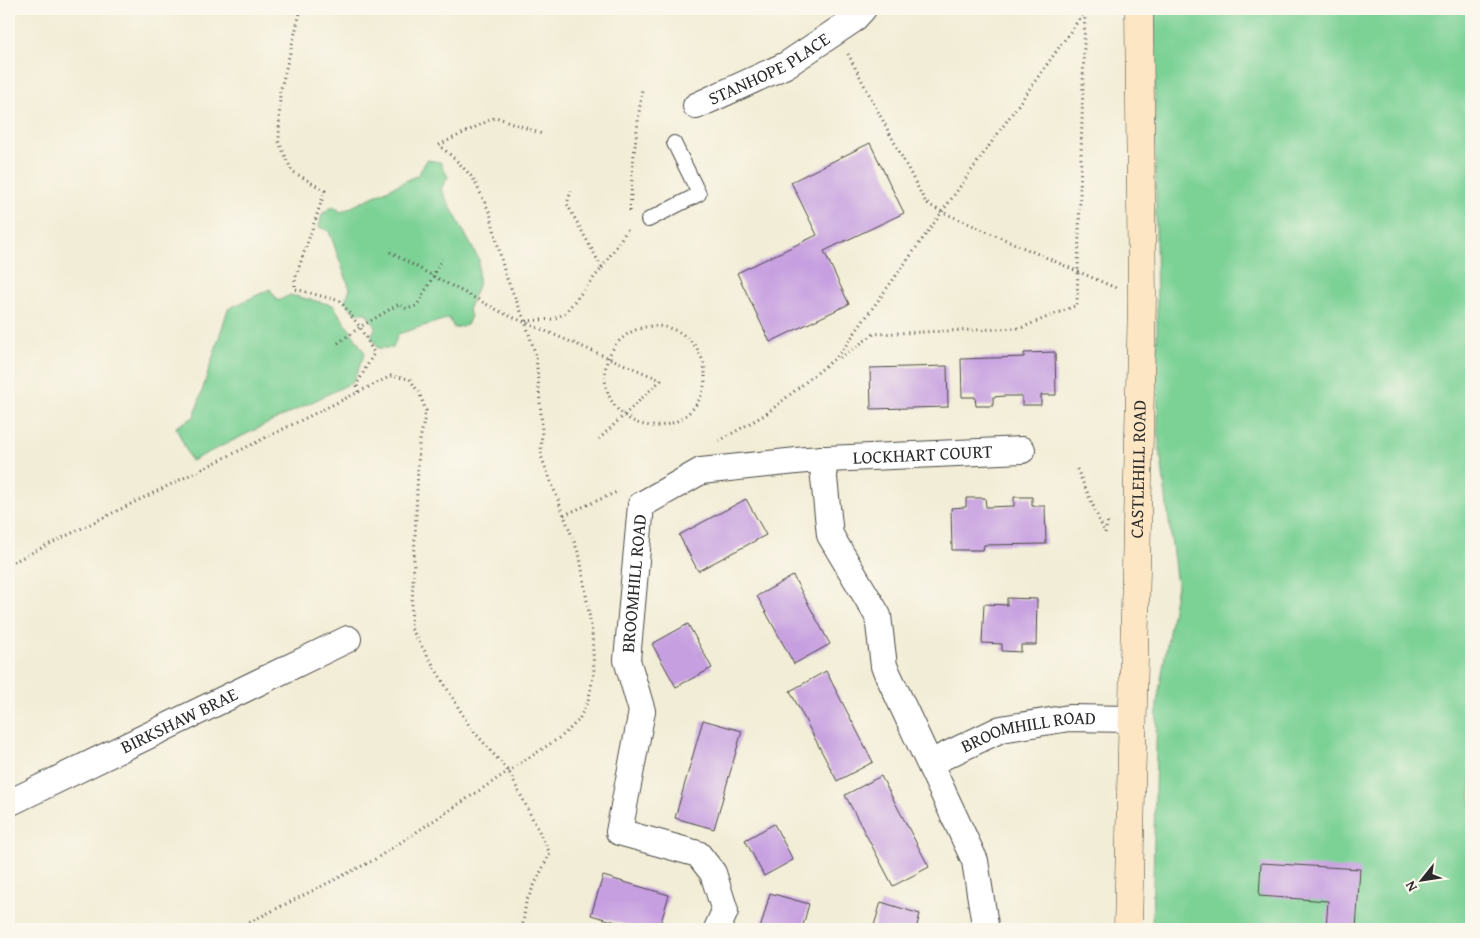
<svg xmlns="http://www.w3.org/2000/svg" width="1480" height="938" font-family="'Gentium Book Plus',serif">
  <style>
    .green { fill: #7bd195; stroke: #537e60 }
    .building { fill: #c69fe0 }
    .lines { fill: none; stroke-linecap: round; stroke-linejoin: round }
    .lane-casing { stroke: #494845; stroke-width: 16 }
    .street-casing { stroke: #494845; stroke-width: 28 }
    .secondary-casing { stroke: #494845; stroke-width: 29 }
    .path { stroke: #494845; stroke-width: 3; stroke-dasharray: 1 4; stroke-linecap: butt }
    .lane { stroke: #fff; stroke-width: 14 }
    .street { stroke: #fff; stroke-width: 26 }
    .secondary { stroke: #fce6c4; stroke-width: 28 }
    .labels { text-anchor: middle; stroke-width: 5; stroke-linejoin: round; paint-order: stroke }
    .street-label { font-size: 18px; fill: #2b2b2b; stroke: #fbf7ec }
  </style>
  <rect width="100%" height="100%" fill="#fbf7ec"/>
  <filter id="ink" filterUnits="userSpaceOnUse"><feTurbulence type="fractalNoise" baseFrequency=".02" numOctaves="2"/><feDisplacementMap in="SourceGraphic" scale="10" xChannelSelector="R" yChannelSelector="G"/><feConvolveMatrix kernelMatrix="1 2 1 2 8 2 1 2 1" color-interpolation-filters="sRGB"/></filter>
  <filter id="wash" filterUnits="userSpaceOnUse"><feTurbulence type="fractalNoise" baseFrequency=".0096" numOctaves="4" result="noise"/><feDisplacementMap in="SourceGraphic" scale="20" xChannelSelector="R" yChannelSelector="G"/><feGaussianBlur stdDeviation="1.12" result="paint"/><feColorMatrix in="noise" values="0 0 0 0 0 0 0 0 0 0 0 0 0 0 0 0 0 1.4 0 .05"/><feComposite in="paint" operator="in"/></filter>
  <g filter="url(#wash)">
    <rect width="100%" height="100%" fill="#f2edd6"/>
    <g class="green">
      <path d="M1154 9H1471V929H1152L1157 703 1177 585 1158 434Z"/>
      <path d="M427 160 440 162 448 177 441 189 479 260 478 286 468 310 471 316 467 325 454 328 449 318 398 334 393 348H378L371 336 376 327 366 313H355L345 301 350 289 329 231 319 227 322 214 333 206 341 212 418 175Z"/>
      <path d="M270 289 278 301 290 295 333 305 365 353 353 382 191 461 176 427 194 417 228 309Z"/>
    </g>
    <g id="blocks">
      <g class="building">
        <path d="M870 143 904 213 824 251 849 304 770 342 737 273 817 235 791 182Z"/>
        <path d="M1055 352 1056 395H1041V405H1022V396H1005L993 397V406H976L975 397H962L961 359 1024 357V353Z"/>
        <path d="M947 366 948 407 871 409 870 368Z"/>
        <path d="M1014 497H1032V506H1045L1046 544 984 545 983 550H952L951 508 966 507V498H985L986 507 1014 506Z"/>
        <path d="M746 499 766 535 698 571 679 535Z"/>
        <path d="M793 576 830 644 794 664 757 596Z"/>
        <path d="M1007 598 1037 599 1036 645H1021V652L1002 651V644L982 643 984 604 1007 605Z"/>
        <path d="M688 624 712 668 676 687 652 644Z"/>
        <path d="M826 671 873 762 837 781 790 691Z"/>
        <path d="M703 720 742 731 714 829 675 818Z"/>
        <path d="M881 776 929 867 893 886 845 795Z"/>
        <path d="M774 824 793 860 764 876 745 840Z"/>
        <path d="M1261 863 1360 869 1356 929H1326L1328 901 1259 896Z"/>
        <path d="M603 876 669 895 659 929H641L591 915Z"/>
        <path d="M770 893 809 904 802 929H760Z"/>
        <path d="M881 902 920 914 916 929H873Z"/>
      </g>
    </g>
  </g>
  <g filter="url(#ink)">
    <use href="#blocks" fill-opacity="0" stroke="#494845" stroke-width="1"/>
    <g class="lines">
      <g class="lane-casing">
        <path id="lane" d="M648 220 699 194 674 143"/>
      </g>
      <g class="street-casing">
        <g id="street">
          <path id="s1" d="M696 106 786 65 853 20 863 9"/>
          <path d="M822 459 830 535 878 616 884 666 975 861 985 925 982 929"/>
          <path id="s2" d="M930 763 1001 729 1069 718 1132 719"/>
          <path id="s3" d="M9 803 348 639"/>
          <path id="s4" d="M717 929 725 911 713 873 698 854 619 832 642 711 627 660 641 505 701 471 806 460 1022 450"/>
        </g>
      </g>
      <g class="secondary-casing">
        <g id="secondary">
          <path id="s5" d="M1128 929 1142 298 1139 9"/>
        </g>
      </g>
      <g class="path">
        <path d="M301 9 280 92 279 142 292 171 325 191 295 279V289L340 301 360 327 374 353 357 384 358 392"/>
        <path d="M1085 11 942 212 1116 288"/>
        <path d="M630 211 633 162 642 89"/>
        <path d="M390 252 433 276 505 314 661 380 599 439"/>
        <path d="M602 268 629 227"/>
        <path d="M526 321 553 319 564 314 602 268 567 204 571 191"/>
        <circle cx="655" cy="376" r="50"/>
        <path d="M338 343 360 327 399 304 407 309 416 306 421 299 442 259"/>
        <path d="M840 358 874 334 1021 328 1077 305 1085 9"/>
        <path d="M719 441 766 414 838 356 942 212 926 203 848 54"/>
        <path d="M1077 469 1105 533 1108 521"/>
        <path d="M564 515 619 491"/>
        <path d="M9 564 391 376 410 379 420 395 426 411 419 445 411 628 470 727 509 772 550 853 526 902 522 929"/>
        <path d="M236 929 374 860 562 736 579 720 589 698 594 672 592 632 580 557 541 456 542 425 536 356 525 321 505 274 490 213 473 178 456 160 439 145 496 117 542 134"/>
      </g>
      <use href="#lane" class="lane"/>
      <use href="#street" class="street"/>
      <use href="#secondary" class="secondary"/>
    </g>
  </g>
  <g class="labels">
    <g class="street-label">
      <text dy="6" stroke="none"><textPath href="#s1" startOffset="82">STANHOPE PLACE</textPath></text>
      <text dy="6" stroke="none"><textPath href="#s4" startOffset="789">LOCKHART COURT</textPath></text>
      <text dy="6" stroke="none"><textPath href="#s5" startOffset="460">CASTLEHILL ROAD</textPath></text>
      <text dy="6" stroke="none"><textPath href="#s4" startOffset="419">BROOMHILL ROAD</textPath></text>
      <text dy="6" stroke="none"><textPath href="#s3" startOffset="189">BIRKSHAW BRAE</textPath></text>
      <text dy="6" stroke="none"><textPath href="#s2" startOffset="105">BROOMHILL ROAD</textPath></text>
    </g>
  </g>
  <rect width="1480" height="938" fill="none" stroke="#fbf7ec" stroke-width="30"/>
  <g transform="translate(1422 880) rotate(240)" stroke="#fbf7ec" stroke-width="4" paint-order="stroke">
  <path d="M0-4L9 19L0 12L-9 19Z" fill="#2b2b2b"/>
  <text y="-8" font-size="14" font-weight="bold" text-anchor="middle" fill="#2b2b2b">N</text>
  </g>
</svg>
